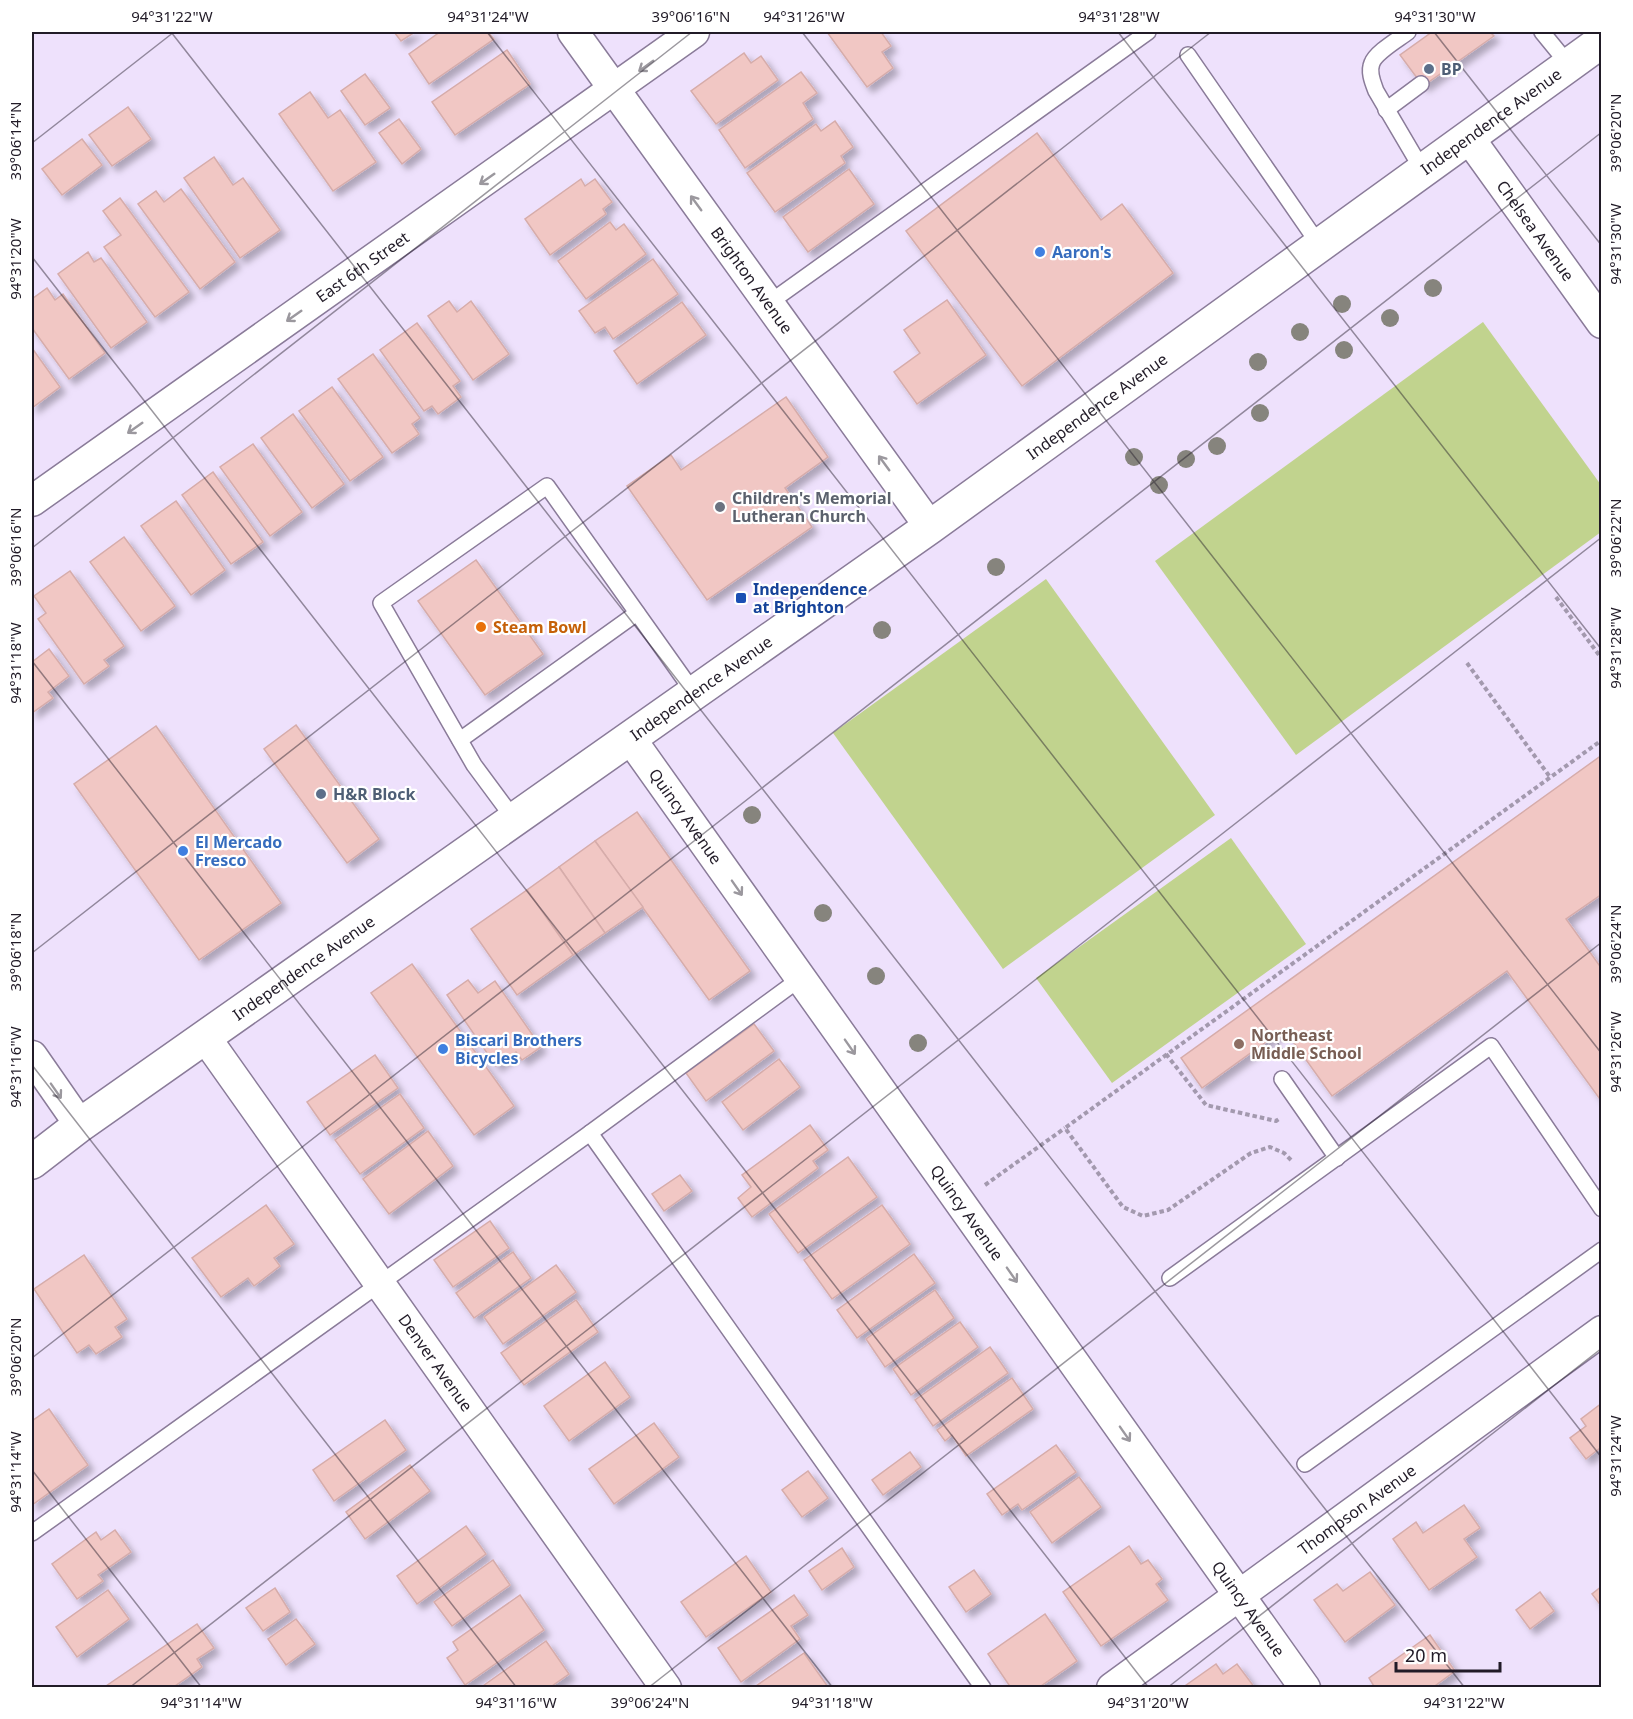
<svg xmlns="http://www.w3.org/2000/svg" width="1633" height="1719" font-family="'Noto Sans',sans-serif">
  <style>
    .green { fill: #c1d38e }
    .building { fill: #f1c7c4; stroke: #d6acaa; stroke-width: 1.5; filter: url(#shadow) }
    .lines { fill: none; stroke-linecap: round; stroke-linejoin: round }
    .service-casing { stroke: #8a7b99; stroke-width: 18 }
    .minor-casing { stroke: #8a7b99; stroke-width: 33 }
    .primary-casing { stroke: #8a7b99; stroke-width: 36 }
    .path { stroke: #a399ae; stroke-width: 4; stroke-dasharray: 4.5 3; stroke-linecap: butt }
    .service { stroke: #fff; stroke-width: 15 }
    .minor { stroke: #fff; stroke-width: 30 }
    .primary { stroke: #fff; stroke-width: 33 }
    .tree { fill: #86847d }
    .oneway { stroke: #9b989e }
    .ticks { fill: none; stroke: #211b27; stroke-width: 1.5; stroke-opacity: 0.45 }
    .service-dot { fill: #5c6f8a; stroke: #fff; stroke-width: 2 }
    .shop-dot { fill: #3f7fe0; stroke: #fff; stroke-width: 2 }
    .worship-dot { fill: #6b7280; stroke: #fff; stroke-width: 2 }
    .transit-dot { fill: #1a4fb4; stroke: #fff; stroke-width: 2 }
    .food-dot { fill: #e8710a; stroke: #fff; stroke-width: 2 }
    .education-dot { fill: #8d6e63; stroke: #fff; stroke-width: 2 }
    .labels { text-anchor: middle; stroke-width: 4.5; stroke-linejoin: round; paint-order: stroke }
    .service-label { font-size: 16px; font-weight: bold; fill: #4e5e75; stroke: #fff; text-anchor: start }
    .street-label { font-size: 16px; fill: #211b27; stroke: #fff }
    .shop-label { font-size: 16px; font-weight: bold; fill: #366cbe; stroke: #fff; text-anchor: start }
    .worship-label { font-size: 16px; font-weight: bold; fill: #5b616d; stroke: #fff; text-anchor: start }
    .transit-label { font-size: 16px; font-weight: bold; fill: #164399; stroke: #fff; text-anchor: start }
    .food-label { font-size: 16px; font-weight: bold; fill: #c56008; stroke: #fff; text-anchor: start }
    .education-label { font-size: 16px; font-weight: bold; fill: #785e54; stroke: #fff; text-anchor: start }
    .neatline { fill: none; stroke: #211b27; stroke-width: 2 }
    .ticks-label { font-size: 15px; text-anchor: middle; fill: #211b27 }
  </style>
  <defs>
    <filter id="shadow"><feDropShadow dx="5.5" dy="5.5" stdDeviation="3" flood-color="#0004"/></filter>
  </defs>
  <rect width="100%" height="100%" fill="#eee1fc"/>
  <g class="green">
    <path d="M1483 322 1601 485V532L1296 755 1155 561Z"/>
    <path d="M1046 579 1215 815 1003 969 833 733Z"/>
    <path d="M1231 838 1306 944 1112 1083 1036 978Z"/>
  </g>
  <g class="building">
    <path d="M394 32H415L401 41Z"/>
    <path d="M440 32H488L494 39 429 84 409 54Z"/>
    <path d="M827 32H881L891 46 882 52 893 68 867 87Z"/>
    <path d="M1432 32H1490L1494 36 1423 86 1400 55Z"/>
    <path d="M507 50 530 84 455 135 432 102Z"/>
    <path d="M744 53 751 63 761 56 778 80 716 124 691 91Z"/>
    <path d="M801 72 817 93 803 103 813 119 745 168 719 130Z"/>
    <path d="M365 74 390 108 365 125 341 91Z"/>
    <path d="M310 92 328 118 340 110 376 162 333 191 279 114Z"/>
    <path d="M128 107 151 139 112 166 89 135Z"/>
    <path d="M399 119 421 149 402 164 379 133Z"/>
    <path d="M835 121 853 147 841 156 845 163 775 212 747 173 816 124 821 131Z"/>
    <path d="M1037 133 1101 220 1122 204 1173 273 1022 386 906 231Z"/>
    <path d="M82 139 102 165 62 195 42 169Z"/>
    <path d="M214 157 233 185 243 178 280 230 240 258 184 178Z"/>
    <path d="M849 169 874 204 808 252 783 217Z"/>
    <path d="M581 179 585 186 595 179 612 202 603 209 606 214 550 255 525 219Z"/>
    <path d="M181 189 235 262 200 289 138 204 156 191 164 202Z"/>
    <path d="M120 198 189 292 155 317 104 247 121 235 103 211Z"/>
    <path d="M610 222 616 230 624 224 646 254 586 299 558 261Z"/>
    <path d="M88 252 94 262 101 258 147 322 111 348 58 274Z"/>
    <path d="M653 259 678 294 613 339 605 327 595 333 579 311Z"/>
    <path d="M47 288 55 300 63 294 105 353 69 379 32 328V299Z"/>
    <path d="M947 300 986 355 917 404 894 372 920 353 904 330Z"/>
    <path d="M449 301 457 312 471 301 509 354 473 380 428 316Z"/>
    <path d="M682 302 706 335 637 384 614 351Z"/>
    <path d="M417 323 460 381 453 386 461 397 438 414 432 406 424 411 380 350Z"/>
    <path d="M32 348 60 387 32 408Z"/>
    <path d="M373 354 420 418 412 424 419 434 392 453 338 379Z"/>
    <path d="M332 387 383 457 350 481 299 411Z"/>
    <path d="M786 397 828 457 785 488 812 527 707 600 627 486 671 455 681 470Z"/>
    <path d="M293 414 344 484 312 508 261 438Z"/>
    <path d="M253 444 302 512 270 536 220 467Z"/>
    <path d="M213 472 263 542 231 564 182 495Z"/>
    <path d="M176 501 225 570 191 595 141 526Z"/>
    <path d="M124 537 175 606 141 631 90 562Z"/>
    <path d="M476 560 543 654 485 695 418 601Z"/>
    <path d="M70 571 124 646 104 660 109 666 84 684 38 619 46 613 34 596Z"/>
    <path d="M49 649 69 676 48 692 53 698 32 713V662Z"/>
    <path d="M296 725 379 839 347 863 264 749Z"/>
    <path d="M156 726 281 903 199 960 74 784Z"/>
    <path d="M1602 755V894L1566 919 1602 969V1102L1507 971 1332 1096 1284 1029 1202 1088 1181 1058Z"/>
    <path d="M637 812 750 971 709 1000 595 841Z"/>
    <path d="M595 841 643 907 605 933 559 867Z"/>
    <path d="M559 867 605 933 573 955 527 890Z"/>
    <path d="M527 890 573 955 517 995 471 929Z"/>
    <path d="M412 964 514 1106 474 1135 371 993Z"/>
    <path d="M468 980 478 993 495 981 541 1047 522 1060 516 1052 496 1066 447 995Z"/>
    <path d="M754 1024 774 1051 706 1101 686 1073Z"/>
    <path d="M375 1055 398 1088 330 1135 307 1102Z"/>
    <path d="M779 1059 800 1087 743 1130 722 1102Z"/>
    <path d="M400 1094 424 1128 360 1174 335 1140Z"/>
    <path d="M810 1125 828 1150 813 1161 818 1168 752 1217 738 1198 751 1187 742 1175Z"/>
    <path d="M428 1131 453 1166 389 1214 363 1179Z"/>
    <path d="M848 1157 877 1197 798 1253 769 1214Z"/>
    <path d="M680 1175 692 1191 664 1211 652 1194Z"/>
    <path d="M266 1205 294 1244 274 1258 280 1266 254 1286 248 1278 221 1297 192 1258Z"/>
    <path d="M882 1205 910 1244 832 1299 804 1260Z"/>
    <path d="M490 1221 509 1248 453 1287 434 1260Z"/>
    <path d="M513 1252 531 1278 474 1318 456 1293Z"/>
    <path d="M914 1254 935 1283 857 1338 837 1310Z"/>
    <path d="M84 1255 127 1319 115 1327 122 1337 96 1354 89 1345 77 1353 34 1289Z"/>
    <path d="M556 1265 576 1292 503 1344 484 1317Z"/>
    <path d="M935 1290 954 1318 885 1367 866 1339Z"/>
    <path d="M576 1300 598 1332 524 1385 501 1353Z"/>
    <path d="M960 1322 978 1347 911 1395 893 1369Z"/>
    <path d="M990 1347 1008 1373 933 1426 915 1400Z"/>
    <path d="M605 1362 630 1397 569 1441 544 1406Z"/>
    <path d="M1012 1378 1033 1409 966 1456 952 1435 945 1441 937 1430Z"/>
    <path d="M1602 1403V1451L1600 1448 1586 1459 1570 1438 1586 1426 1581 1419Z"/>
    <path d="M49 1409 88 1465 32 1505V1421Z"/>
    <path d="M385 1420 406 1450 334 1501 313 1470Z"/>
    <path d="M654 1423 679 1457 614 1504 589 1469Z"/>
    <path d="M1056 1445 1076 1472 1022 1510 1018 1504 1002 1515 987 1494Z"/>
    <path d="M910 1452 921 1467 883 1495 872 1480Z"/>
    <path d="M410 1465 430 1491 365 1539 346 1512Z"/>
    <path d="M808 1471 828 1498 802 1517 782 1490Z"/>
    <path d="M1079 1477 1101 1507 1052 1543 1030 1512Z"/>
    <path d="M1464 1505 1480 1528 1464 1539 1477 1557 1429 1590 1393 1539 1416 1522 1423 1533Z"/>
    <path d="M466 1526 486 1554 417 1604 397 1576Z"/>
    <path d="M115 1530 131 1552 98 1575 103 1581 77 1599 52 1564 96 1532 101 1540Z"/>
    <path d="M1129 1546 1141 1564 1148 1560 1162 1579 1156 1584 1168 1600 1101 1646 1063 1592Z"/>
    <path d="M842 1548 854 1567 822 1590 809 1571Z"/>
    <path d="M746 1556 771 1592 706 1637 681 1602Z"/>
    <path d="M493 1560 510 1585 452 1626 434 1602Z"/>
    <path d="M974 1570 991 1594 966 1612 949 1587Z"/>
    <path d="M1370 1572 1395 1605 1345 1642 1314 1600 1337 1584 1343 1591Z"/>
    <path d="M1602 1586V1607L1592 1594Z"/>
    <path d="M275 1588 290 1612 263 1631 246 1608Z"/>
    <path d="M108 1590 129 1619 77 1657 56 1627Z"/>
    <path d="M1540 1592 1554 1611 1530 1629 1516 1610Z"/>
    <path d="M520 1595 544 1630 465 1685 447 1658 458 1650 453 1642Z"/>
    <path d="M794 1595 808 1615 791 1626 800 1639 741 1682 718 1648Z"/>
    <path d="M1045 1614 1077 1661 1038 1688H1011L988 1654Z"/>
    <path d="M296 1619 315 1644 286 1665 268 1639Z"/>
    <path d="M197 1624 214 1648 197 1659 202 1667 172 1688H107L106 1686Z"/>
    <path d="M1430 1635 1455 1671 1432 1688H1375L1369 1678Z"/>
    <path d="M546 1641 569 1674 549 1688H480Z"/>
    <path d="M804 1653 828 1687 753 1688Z"/>
    <path d="M1216 1664 1223 1674 1237 1664 1255 1688H1182Z"/>
  </g>
  <g class="lines">
    <g class="service-casing">
      <g id="service">
        <path d="M1408 32C1399 39 1376 52 1372 63 1368 72 1373 83 1376 91L1423 171"/>
        <path d="M1542 32 1569 65"/>
        <path d="M1188 55 1320 246"/>
        <path d="M1386 110 1421 84"/>
        <path d="M769 303 1148 32"/>
        <path d="M460 740 637 613"/>
        <path d="M514 819 474 765 381 603 547 486 694 693"/>
        <path d="M1282 1079 1337 1158"/>
        <path d="M590 1133 801 978"/>
        <path d="M1170 1278 1491 1046 1602 1209"/>
        <path d="M1305 1464 1602 1250"/>
        <path d="M32 1533 590 1133 983 1688"/>
      </g>
    </g>
    <g class="minor-casing">
      <g id="minor">
        <path id="s1" d="M573 32 930 527"/>
        <path id="s2" d="M1469 138 1602 323"/>
        <path id="s3" d="M32 501 694 32"/>
        <path id="s4" d="M630 738 1305 1688"/>
        <path id="s5" d="M205 1037 666 1688"/>
        <path d="M32 1056 80 1125"/>
        <path id="s6" d="M1112 1688 1602 1331"/>
      </g>
    </g>
    <g class="primary-casing">
      <g id="primary">
        <path id="s7" d="M32 1162 80 1125 930 527 1602 41"/>
      </g>
    </g>
    <g class="path">
      <path d="M1556 597 1602 659"/>
      <path d="M1467 663 1550 777"/>
      <path d="M1166 1054 1206 1105 1276 1121 1279 1119"/>
      <path d="M1291 1160 1284 1153 1270 1147 1251 1153 1168 1210 1143 1216 1123 1207 1065 1128 1602 740"/>
      <path d="M985 1185 1065 1128"/>
    </g>
    <use href="#service" class="service"/>
    <use href="#minor" class="minor"/>
    <use href="#primary" class="primary"/>
  </g>
  <g class="tree">
    <circle cx="1433" cy="288" r="9"/>
    <circle cx="1342" cy="304" r="9"/>
    <circle cx="1390" cy="318" r="9"/>
    <circle cx="1300" cy="332" r="9"/>
    <circle cx="1344" cy="350" r="9"/>
    <circle cx="1258" cy="362" r="9"/>
    <circle cx="1260" cy="413" r="9"/>
    <circle cx="1217" cy="446" r="9"/>
    <circle cx="1134" cy="457" r="9"/>
    <circle cx="1186" cy="459" r="9"/>
    <circle cx="1159" cy="485" r="9"/>
    <circle cx="996" cy="567" r="9"/>
    <circle cx="882" cy="630" r="9"/>
    <circle cx="752" cy="815" r="9"/>
    <circle cx="823" cy="913" r="9"/>
    <circle cx="876" cy="976" r="9"/>
    <circle cx="918" cy="1043" r="9"/>
  </g>
  <defs><path id="oneway-shaft" d="M-6 0H5M1.5-3L5.5 0L1.5 3" fill="none" stroke-width="1.6" stroke-linecap="round" stroke-linejoin="round" transform="scale(1.5)"/></defs>
  <g class="oneway">
    <use href="#oneway-shaft" transform="translate(646 66) rotate(144)"/>
    <use href="#oneway-shaft" transform="translate(487 179) rotate(145)"/>
    <use href="#oneway-shaft" transform="translate(696 203) rotate(-126)"/>
    <use href="#oneway-shaft" transform="translate(294 316) rotate(145)"/>
    <use href="#oneway-shaft" transform="translate(135 428) rotate(145)"/>
    <use href="#oneway-shaft" transform="translate(884 463) rotate(-126)"/>
    <use href="#oneway-shaft" transform="translate(737 888) rotate(55)"/>
    <use href="#oneway-shaft" transform="translate(850 1047) rotate(55)"/>
    <use href="#oneway-shaft" transform="translate(56 1091) rotate(55)"/>
    <use href="#oneway-shaft" transform="translate(1012 1275) rotate(55)"/>
    <use href="#oneway-shaft" transform="translate(1125 1434) rotate(55)"/>
  </g>
  <path class="ticks" d="M171 32 1465 1688M487 32 1602 1458M802 32 1602 1054M1118 32 1602 650M1434 32 1602 246M32 143 174 32M32 257 1149 1688M32 548 692 32M32 661 833 1688M32 953 1211 32M32 1065 517 1688M32 1358 1602 132M32 1470 202 1688M129 1688 1602 537M648 1688 1602 942M1167 1688 1602 1348"/>
  <g class="service-dot">
    <circle cx="1429" cy="69" r="6"/>
    <circle cx="321" cy="794" r="6"/>
  </g>
  <g class="shop-dot">
    <circle cx="1040" cy="252" r="6"/>
    <circle cx="183" cy="851" r="6"/>
    <circle cx="443" cy="1049" r="6"/>
  </g>
  <circle class="worship-dot" cx="720" cy="507" r="6"/>
  <rect class="transit-dot" x="735" y="592" width="12" height="12" rx="3"/>
  <circle class="food-dot" cx="481" cy="627" r="6"/>
  <circle class="education-dot" cx="1239" cy="1044" r="6"/>
  <g class="labels">
    <g class="service-label">
      <text x="1441" y="75">BP</text>
      <text x="333" y="800">H&amp;R Block</text>
    </g>
    <g class="street-label">
      <text dy="6" stroke="none"><textPath href="#s7" startOffset="1792">Independence Avenue</textPath></text>
      <text dy="6" stroke="none"><textPath href="#s2" startOffset="114">Chelsea Avenue</textPath></text>
      <text dy="6" stroke="none"><textPath href="#s3" startOffset="405">East 6th Street</textPath></text>
      <text dy="6" stroke="none"><textPath href="#s1" startOffset="306">Brighton Avenue</textPath></text>
      <text dy="6" stroke="none"><textPath href="#s7" startOffset="1306">Independence Avenue</textPath></text>
      <text dy="6" stroke="none"><textPath href="#s7" startOffset="820">Independence Avenue</textPath></text>
      <text dy="6" stroke="none"><textPath href="#s4" startOffset="96">Quincy Avenue</textPath></text>
      <text dy="6" stroke="none"><textPath href="#s7" startOffset="334">Independence Avenue</textPath></text>
      <text dy="6" stroke="none"><textPath href="#s4" startOffset="582">Quincy Avenue</textPath></text>
      <text dy="6" stroke="none"><textPath href="#s5" startOffset="399">Denver Avenue</textPath></text>
      <text dy="6" stroke="none"><textPath href="#s6" startOffset="303">Thompson Avenue</textPath></text>
      <text dy="6" stroke="none"><textPath href="#s4" startOffset="1068">Quincy Avenue</textPath></text>
    </g>
    <g class="shop-label">
      <text x="1052" y="258">Aaron's</text>
      <text x="195" y="848">El Mercado<tspan x="195" dy="18">Fresco</tspan></text>
      <text x="455" y="1046">Biscari Brothers<tspan x="455" dy="18">Bicycles</tspan></text>
    </g>
    <g class="worship-label">
      <text x="732" y="504">Children's Memorial<tspan x="732" dy="18">Lutheran Church</tspan></text>
    </g>
    <g class="transit-label">
      <text x="753" y="595">Independence<tspan x="753" dy="18">at Brighton</tspan></text>
    </g>
    <g class="food-label">
      <text x="493" y="633">Steam Bowl</text>
    </g>
    <g class="education-label">
      <text x="1251" y="1041">Northeast<tspan x="1251" dy="18">Middle School</tspan></text>
    </g>
  </g>
  <rect width="1633" height="1719" fill="none" stroke="#ffffff" stroke-width="66"/>
  <path d="M1396 1662v9h104v-9" fill="none" stroke="#211b27" stroke-width="3"/>
  <text x="1405" y="1662" font-size="18" fill="#211b27" stroke="#ffffff" stroke-width="4.5" paint-order="stroke">20 m</text>
  <rect x="33" y="33" width="1567" height="1653" class="neatline"/>
  <g class="ticks-label">
    <text x="172" y="22">94°31'22"W</text>
    <text x="488" y="22">94°31'24"W</text>
    <text x="691" y="22">39°06'16"N</text>
    <text x="804" y="22">94°31'26"W</text>
    <text x="1119" y="22">94°31'28"W</text>
    <text x="1435" y="22">94°31'30"W</text>
    <text transform="translate(1616 133) rotate(-90)" y="5">39°06'20"N</text>
    <text transform="translate(16 141) rotate(-90)" y="5">39°06'14"N</text>
    <text transform="translate(1616 244) rotate(-90)" y="5">94°31'30"W</text>
    <text transform="translate(16 259) rotate(-90)" y="5">94°31'20"W</text>
    <text transform="translate(1616 538) rotate(-90)" y="5">39°06'22"N</text>
    <text transform="translate(16 547) rotate(-90)" y="5">39°06'16"N</text>
    <text transform="translate(1616 648) rotate(-90)" y="5">94°31'28"W</text>
    <text transform="translate(16 663) rotate(-90)" y="5">94°31'18"W</text>
    <text transform="translate(1616 944) rotate(-90)" y="5">39°06'24"N</text>
    <text transform="translate(16 952) rotate(-90)" y="5">39°06'18"N</text>
    <text transform="translate(1616 1052) rotate(-90)" y="5">94°31'26"W</text>
    <text transform="translate(16 1067) rotate(-90)" y="5">94°31'16"W</text>
    <text transform="translate(16 1357) rotate(-90)" y="5">39°06'20"N</text>
    <text transform="translate(1616 1456) rotate(-90)" y="5">94°31'24"W</text>
    <text transform="translate(16 1472) rotate(-90)" y="5">94°31'14"W</text>
    <text x="201" y="1708">94°31'14"W</text>
    <text x="516" y="1708">94°31'16"W</text>
    <text x="650" y="1708">39°06'24"N</text>
    <text x="832" y="1708">94°31'18"W</text>
    <text x="1148" y="1708">94°31'20"W</text>
    <text x="1464" y="1708">94°31'22"W</text>
  </g>
</svg>
